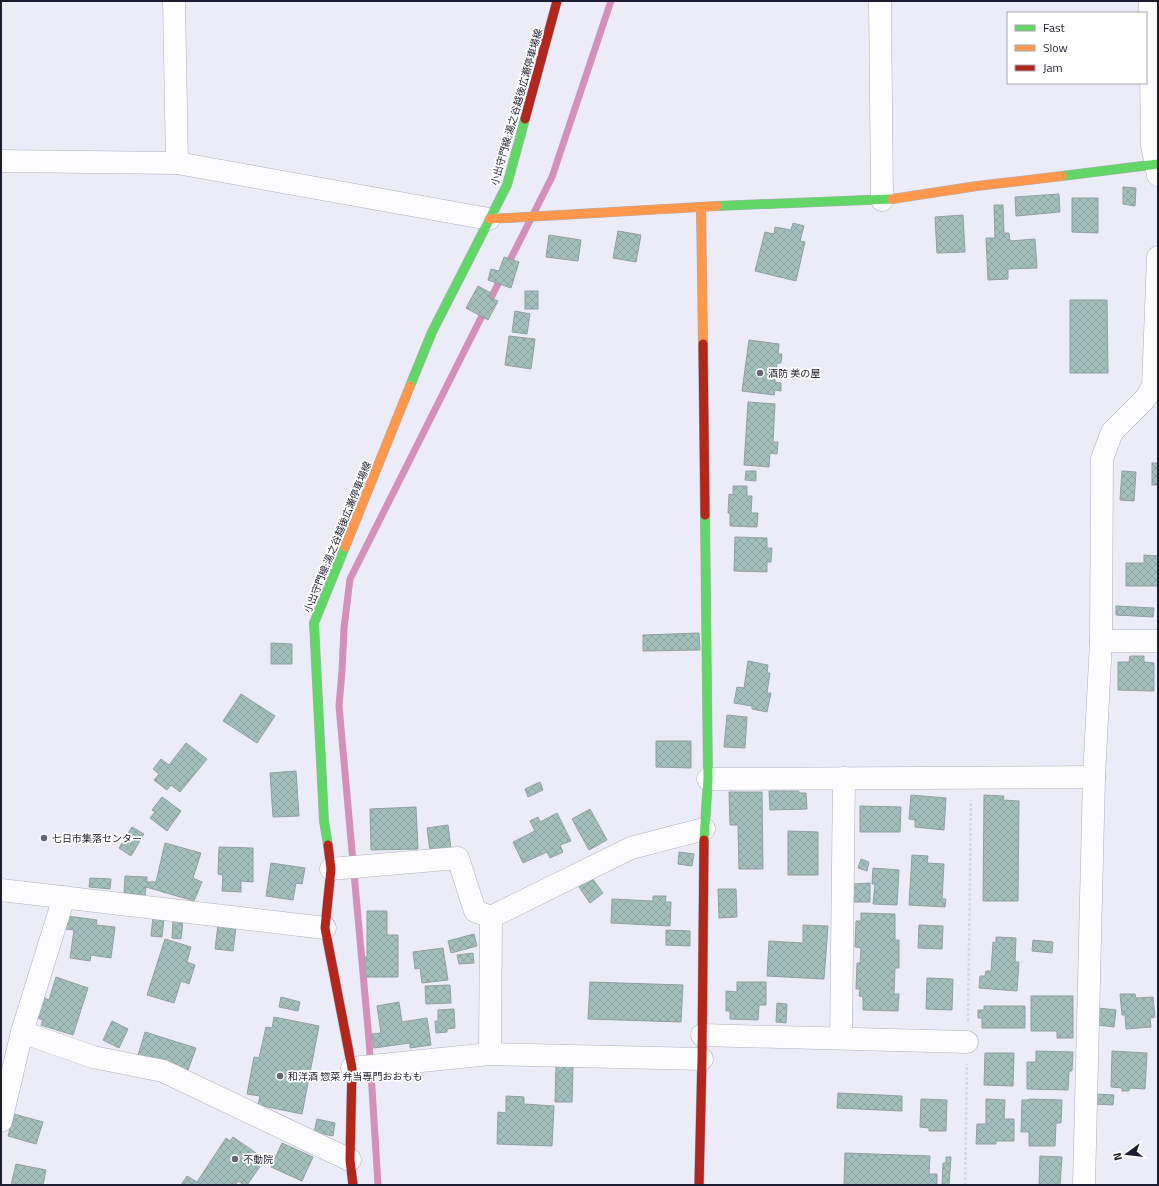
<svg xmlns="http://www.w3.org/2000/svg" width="1159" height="1186" font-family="'Titillium Web','Noto Sans JP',sans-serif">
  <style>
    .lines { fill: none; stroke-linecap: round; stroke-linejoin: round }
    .stream { stroke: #d490b9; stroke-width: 7 }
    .building { fill: url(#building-cross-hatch); stroke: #919fa0 }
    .street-casing { stroke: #aeadbd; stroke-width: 23 }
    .fast-casing { stroke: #aeadbd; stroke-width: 10 }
    .slow-casing { stroke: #aeadbd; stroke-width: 10 }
    .jam-casing { stroke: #aeadbd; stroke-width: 10 }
    .path { stroke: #d8d8dd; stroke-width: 2.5; stroke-dasharray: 3 2; stroke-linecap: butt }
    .street { stroke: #fcfcfe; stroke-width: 22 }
    .fast { stroke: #63d668; stroke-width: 9 }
    .slow { stroke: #ff974d; stroke-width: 9 }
    .jam { stroke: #b3261e; stroke-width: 9 }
    .poi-dot { fill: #666578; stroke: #fff; stroke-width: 1.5 }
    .labels { text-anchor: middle; stroke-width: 3.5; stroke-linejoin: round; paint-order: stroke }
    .street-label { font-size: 10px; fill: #1e1c32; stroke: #fff }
    .poi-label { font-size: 10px; fill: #1e1c32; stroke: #fff; text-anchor: start }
  </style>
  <defs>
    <pattern id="building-cross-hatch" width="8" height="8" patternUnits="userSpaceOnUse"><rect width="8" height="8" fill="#a3bfbc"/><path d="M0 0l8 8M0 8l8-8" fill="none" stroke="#8ca4a2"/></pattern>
  </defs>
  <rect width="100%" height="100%" fill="#ececf9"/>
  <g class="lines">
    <g class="stream">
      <path d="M507 266 552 177 611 1"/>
      <path d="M378 1185 369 1040 339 706 342 671 344 628 350 579 502 276"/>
    </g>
  </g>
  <g class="building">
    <path d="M1123 187 1136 188 1135 206 1123 204Z"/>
    <path d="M1059 194 1060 212 1016 216 1015 197Z"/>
    <path d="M1072 198H1098V233L1072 232Z"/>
    <path d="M994 205H1003L1004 233H1009L1010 241 1035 239 1037 268 1008 269V279L988 280 986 238H995Z"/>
    <path d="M963 215 965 252 937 253 935 217Z"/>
    <path d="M793 223 804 226 800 241 805 242 796 281 755 271 765 232 774 234 775 227 791 230Z"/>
    <path d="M618 231 641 235 636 262 613 258Z"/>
    <path d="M549 235 581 240 578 261 546 257Z"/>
    <path d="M504 257 519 262 511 288 488 280 491 269 499 271Z"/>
    <path d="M478 286 491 293 489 297 498 301 488 320 466 308Z"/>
    <rect x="525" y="291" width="13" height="18"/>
    <path d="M1070 300H1107L1108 373H1070Z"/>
    <path d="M515 311 530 314 527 334 512 332Z"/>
    <path d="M509 336 535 339 531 369 505 365Z"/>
    <path d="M749 340 779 344 778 354H782L781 363H777L775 382 781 383V391L775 390 774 395 742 391Z"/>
    <path d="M748 402 775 404 773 442H778L777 454 770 453 769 467 744 465Z"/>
    <rect x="1152" y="463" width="6" height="22"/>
    <path d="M746 471H756V481L745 480Z"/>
    <path d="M1122 471 1136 472 1134 501 1120 500Z"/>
    <path d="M733 486H747V496H752L751 513H758L757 527 730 526V513H728L729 494 733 495Z"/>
    <path d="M735 537 767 538V548H772L771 562H767V572L734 571Z"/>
    <path d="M1144 555 1158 556V586H1126V563H1144Z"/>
    <path d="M1116 606 1154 608 1153 617 1116 615Z"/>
    <path d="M699 633 700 650 643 651V635Z"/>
    <path d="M271 643 292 644V664H271Z"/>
    <path d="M1130 656H1144V662L1154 663V691L1118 690V662H1129Z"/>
    <path d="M748 661 768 665 767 673H770L767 693H771L767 712 752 709V706L734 703 737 687 744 688Z"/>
    <path d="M241 694 275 716 257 743 223 721Z"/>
    <path d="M727 715 747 717 745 748 724 747Z"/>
    <path d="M656 741H691V768L656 767Z"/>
    <path d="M186 743 207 759 180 792 171 785 167 790 154 780 159 774 153 769 161 759 169 765Z"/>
    <path d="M296 771 299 816 273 817 270 773Z"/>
    <path d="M540 782 543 790 528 797 525 789Z"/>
    <path d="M769 791H799V793H806L807 809 770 810Z"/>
    <path d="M729 792H762L763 869H739L738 825H730Z"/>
    <path d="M911 795 946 798 944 830 915 827V820L909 819Z"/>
    <path d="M984 795 1004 796 1003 800 1019 801 1018 901H983Z"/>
    <path d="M162 797 181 811 167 831 150 818 155 812 152 810Z"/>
    <path d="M860 806 901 807 900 832H860Z"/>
    <path d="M416 807 418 849 371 850 370 809Z"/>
    <path d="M590 809 607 840 589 850 572 819Z"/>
    <path d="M557 813 571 841 560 845 563 852 550 858 547 852 523 863 513 842 535 831 530 821 538 817 540 822Z"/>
    <path d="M448 825 451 848 430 851 427 828Z"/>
    <path d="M132 827 144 834 131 856 119 848Z"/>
    <path d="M788 831 818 832V875H788Z"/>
    <path d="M165 843 201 853 193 878 202 882 194 901 146 887 145 895 124 893 125 876 147 877V882H156Z"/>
    <path d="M219 847 253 848V882L241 881V892L222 891 223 875 218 874Z"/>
    <path d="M679 852 694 854 692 866 678 864Z"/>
    <path d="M912 855 928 856 927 863 944 864 942 899H946L945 907 909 905Z"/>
    <path d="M861 859 869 862 867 871 858 868Z"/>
    <path d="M271 863 305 868 302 884 296 883 293 900 266 896Z"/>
    <path d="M873 868 899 870 897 905 873 904 875 884H872Z"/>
    <path d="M90 878 111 879 110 889 89 887Z"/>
    <path d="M592 878 603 893 590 903 579 887Z"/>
    <path d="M870 883V902H854L853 884Z"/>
    <path d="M718 889H736L737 917 719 918Z"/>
    <path d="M653 896H666L665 902H671L670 926 611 923 612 899 653 901Z"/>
    <path d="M367 911H387V935H398V977H365V957H367Z"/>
    <path d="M861 913 895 914V940H899V968H895L894 994H899L898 1011 863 1010V997L859 996 860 989H856L857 963H860L861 948 855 947 856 921H861Z"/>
    <path d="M67 916 97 920 96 925 115 927 111 958 91 955 90 961 70 958 74 930 66 929Z"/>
    <path d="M153 917 164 918 162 937 151 936Z"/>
    <path d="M173 920H183L181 939 172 938Z"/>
    <path d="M218 925 236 927 233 951 215 949Z"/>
    <path d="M803 925 828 926 824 979 767 976 769 941 803 943Z"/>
    <path d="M919 925 943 926 942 949 918 948Z"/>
    <path d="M666 930 690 931V946L666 945Z"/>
    <path d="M474 934 477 946 451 953 448 941Z"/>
    <path d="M996 937 1016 938 1015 962H1019L1017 991 979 988 980 976H985L986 971H991L993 942 996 943Z"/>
    <path d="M165 939 191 947 187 962 195 965 189 984 181 981 174 1003 147 995Z"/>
    <path d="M1033 940 1053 942 1052 953 1032 951Z"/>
    <path d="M443 948 448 980 422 983 420 968 415 969 413 952Z"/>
    <path d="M473 953 474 963 459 964 457 955Z"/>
    <path d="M56 977 88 988 73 1035 41 1025 43 1020 35 1017 42 997 49 1000Z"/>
    <path d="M927 978 953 979 952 1010 926 1009Z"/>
    <path d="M590 982 683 985 681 1022 588 1019Z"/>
    <path d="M737 982H766V1005H759L758 1020 730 1019V1011H726V991L737 992Z"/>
    <path d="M450 985 451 1003 426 1004 425 986Z"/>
    <path d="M1120 994H1135L1136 998 1153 997 1155 1017 1150 1018 1151 1027 1126 1029 1125 1015H1122Z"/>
    <path d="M1031 996H1073V1038H1057V1031H1031Z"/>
    <path d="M281 997 300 1002 298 1011 279 1007Z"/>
    <path d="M399 1002 402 1022 427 1018 431 1045 410 1048V1043L374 1048 372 1034 381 1033 377 1006Z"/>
    <path d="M777 1003 787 1004 786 1023 776 1022Z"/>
    <path d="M984 1006H1025V1028H982V1018H978V1010H984Z"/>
    <path d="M1098 1008 1116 1010 1114 1027 1097 1025Z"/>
    <path d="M454 1009 455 1028 447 1029V1032L436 1033 435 1021H438V1010Z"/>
    <path d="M274 1017 319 1026 302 1114 258 1105 260 1096 247 1094 254 1057 259 1058 266 1027 272 1028Z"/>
    <path d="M112 1021 128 1029 119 1048 103 1040Z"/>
    <path d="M145 1032 196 1048 188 1070 138 1055Z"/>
    <path d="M1036 1051 1073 1052 1072 1071H1069L1068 1090 1027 1089V1062H1036Z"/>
    <path d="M1112 1051 1147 1053 1145 1089 1130 1088 1129 1091H1122V1088L1111 1087Z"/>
    <path d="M985 1053H1014L1013 1086 984 1085Z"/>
    <path d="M556 1066 573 1067 572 1102H555Z"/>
    <path d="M838 1093 902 1096V1111L837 1108Z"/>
    <path d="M1095 1094 1114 1095 1113 1105 1095 1104Z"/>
    <path d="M506 1096 524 1097V1104L554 1106 552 1146 497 1144 498 1112 506 1113Z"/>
    <path d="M921 1099 947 1100 946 1131H929V1128L920 1127Z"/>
    <path d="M986 1099 1005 1100 1004 1119H1014V1141H996V1144H976L977 1124H986Z"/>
    <path d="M1029 1099 1062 1100 1061 1123H1056L1055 1146H1029V1132H1021L1022 1100H1029Z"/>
    <path d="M14 1114 43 1122 36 1144 8 1136Z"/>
    <path d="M317 1119 335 1123 333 1136 314 1132Z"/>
    <path d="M233 1137 256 1153 254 1156 263 1162 247 1185H244L238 1181 235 1185H181L187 1176 197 1182 226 1138 230 1141Z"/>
    <path d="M282 1143 313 1157 302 1181 271 1167Z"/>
    <path d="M845 1153 930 1156 929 1174H937V1185H844Z"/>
    <path d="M1040 1156 1062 1157 1060 1185H1039Z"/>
    <path d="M946 1157H951L949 1185H942L943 1163H946Z"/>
    <path d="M16 1164 46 1170 43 1185H11Z"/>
  </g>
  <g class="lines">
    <g class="street-casing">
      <g id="street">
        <path d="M174 1 177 163"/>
        <path d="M880 1 882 200"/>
        <path d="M1150 1 1152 145 1158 175"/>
        <path d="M1 161 177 163 489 219"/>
        <path d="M1101 641H1158"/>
        <path d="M708 779 1094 777"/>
        <path d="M331 869 458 858 475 911 491 917"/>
        <path d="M1 890 325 928"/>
        <path d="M22 1032 93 1057 163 1071 350 1160"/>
        <path d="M702 1035 967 1042"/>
        <path d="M841 1038 844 778"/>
        <path d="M490 1054 491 917 631 848 704 829"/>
        <path d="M352 1068 490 1054 702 1059"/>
        <path d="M1 1121 22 1032 64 897"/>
        <path d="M1084 1185 1094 777 1101 641 1102 459 1112 432 1146 398 1153 386 1158 257"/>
      </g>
    </g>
    <g class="fast-casing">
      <g id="fast">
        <path d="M1062 176 1158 164"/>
        <path d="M717 206 892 199"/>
        <path d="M410 386 432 332 507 185 525 119"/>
        <path d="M704 840 708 779 705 515"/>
        <path d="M328 845 324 821 314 623 345 547"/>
      </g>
    </g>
    <g class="slow-casing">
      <g id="slow">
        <path d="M892 199 977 186 1062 176"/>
        <path d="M701 207 703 344"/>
        <path d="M489 219 717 206"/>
        <path d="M345 547 410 386"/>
      </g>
    </g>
    <g class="jam-casing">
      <g id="jam">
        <path d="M525 119 557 1"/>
        <path d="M703 344 705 515"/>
        <path d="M328 845 331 869 325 928 352 1068 350 1160 353 1185"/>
        <path d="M699 1185 702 1059 704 840"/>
      </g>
    </g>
    <g class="path">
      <path d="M968 1021 971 800"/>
      <path d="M965 1185 967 1064"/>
    </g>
    <use href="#street" class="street"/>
    <use href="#fast" class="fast"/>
    <use href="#slow" class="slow"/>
    <use href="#jam" class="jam"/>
  </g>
  <g class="poi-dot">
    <circle cx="760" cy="373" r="4"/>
    <circle cx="44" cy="838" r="4"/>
    <circle cx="280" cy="1076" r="4"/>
    <circle cx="235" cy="1159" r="4"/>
  </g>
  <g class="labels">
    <g class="street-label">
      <text transform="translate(516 107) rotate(-74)" y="4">小出守門線;湯之谷越後広瀬停車場線</text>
      <text transform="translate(337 537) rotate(-68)" y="4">小出守門線;湯之谷越後広瀬停車場線</text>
    </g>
    <g class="poi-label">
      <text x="768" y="377">酒防 美の屋</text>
      <text x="52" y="842">七日市集落センター</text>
      <text x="288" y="1080">和洋酒 惣菜 弁当専門おおもも</text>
      <text x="243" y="1163">不動院</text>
    </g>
  </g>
  <rect width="1159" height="1186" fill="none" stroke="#1e1c32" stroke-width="4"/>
  <rect x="1007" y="12" width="140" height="72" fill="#ffffff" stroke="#a5a4ad"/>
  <rect x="1015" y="25" width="20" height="6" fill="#63d668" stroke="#a5a4ad"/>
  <text x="1043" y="32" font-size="12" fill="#1e1c32">Fast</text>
  <rect x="1015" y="45" width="20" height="6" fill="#ff974d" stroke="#a5a4ad"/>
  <text x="1043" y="52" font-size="12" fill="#1e1c32">Slow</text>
  <rect x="1015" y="65" width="20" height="6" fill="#b3261e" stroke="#a5a4ad"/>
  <text x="1043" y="72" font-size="12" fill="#1e1c32">Jam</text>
  <g transform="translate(1127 1154) rotate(255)" stroke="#ffffff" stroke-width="3" paint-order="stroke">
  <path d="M0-3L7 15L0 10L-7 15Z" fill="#1e1c32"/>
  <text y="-6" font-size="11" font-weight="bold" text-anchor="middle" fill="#1e1c32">N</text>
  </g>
</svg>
